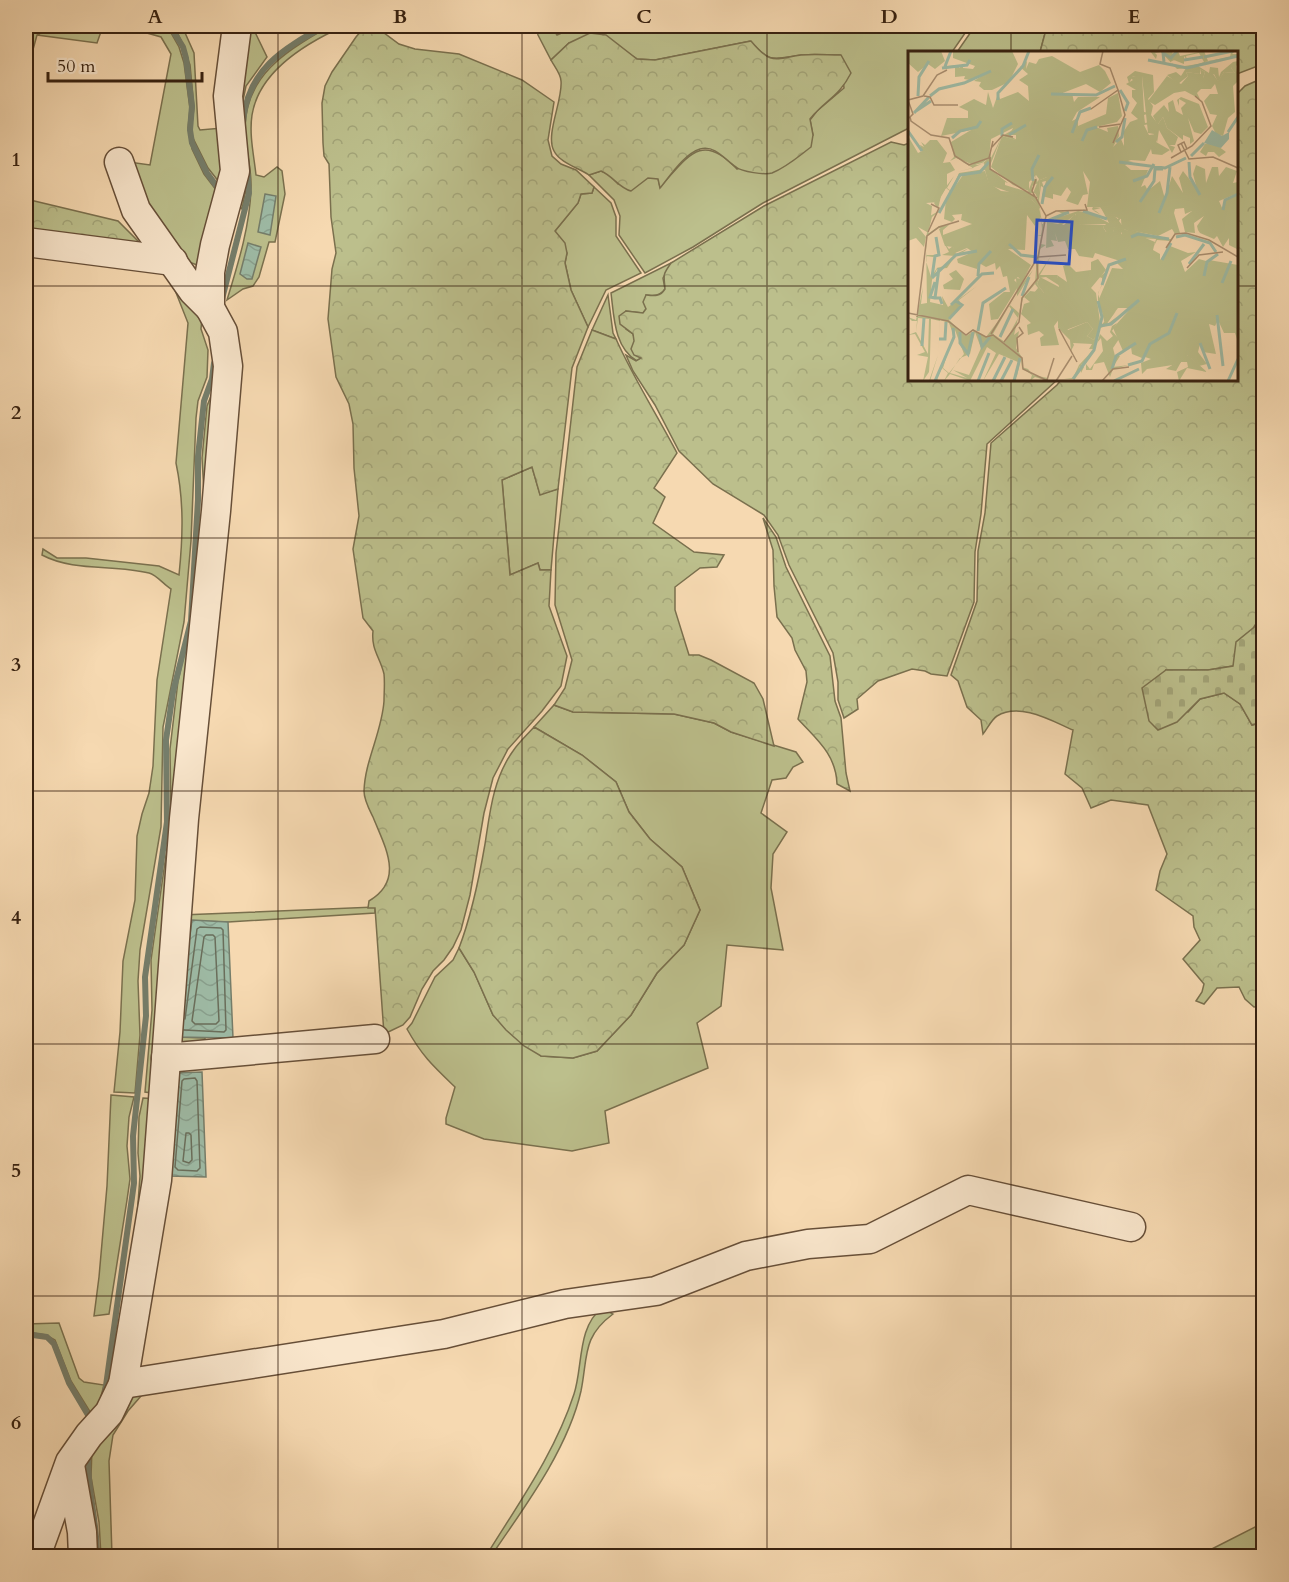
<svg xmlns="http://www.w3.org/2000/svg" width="1289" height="1582" font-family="Cardo,serif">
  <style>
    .grass { fill: #bcbf8c; stroke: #7a704e; stroke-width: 1.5 }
    .forest { fill: url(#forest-crowns); stroke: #7a704e; stroke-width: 1.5 }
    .cemetery { fill: url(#cemetery-stones); stroke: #7a704e; stroke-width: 1.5 }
    .water { fill: url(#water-waves); stroke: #757d6a; stroke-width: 1.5 }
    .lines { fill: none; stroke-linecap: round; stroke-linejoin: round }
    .shore { stroke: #6a6e5b; stroke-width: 1.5 }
    .stream { stroke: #757d6a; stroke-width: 6 }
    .minor-casing { stroke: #674f38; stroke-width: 31 }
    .minor { stroke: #f9e6cc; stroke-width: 28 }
    .grid { fill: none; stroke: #372110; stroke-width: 1.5; stroke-opacity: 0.55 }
    .inset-river { fill: none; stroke: #9ebba6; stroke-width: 3 }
    .inset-road { fill: none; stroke: #aa8f71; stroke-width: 1.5 }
    .view { fill: #1d4ed8; fill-opacity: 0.15; stroke: #1d4ed8; stroke-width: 3 }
    .inset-edge { fill: none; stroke: #372110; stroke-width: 3 }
    .neatline { fill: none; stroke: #372110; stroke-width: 2 }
    .grid-label { font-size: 20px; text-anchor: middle; font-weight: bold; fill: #372110 }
  </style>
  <defs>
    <pattern id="forest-crowns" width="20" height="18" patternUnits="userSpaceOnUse" patternTransform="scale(1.5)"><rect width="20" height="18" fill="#bcbf8c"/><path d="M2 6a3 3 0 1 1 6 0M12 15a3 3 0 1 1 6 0" fill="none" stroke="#a2a478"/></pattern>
    <pattern id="cemetery-stones" width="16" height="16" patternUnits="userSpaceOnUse" patternTransform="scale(1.5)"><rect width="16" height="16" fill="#bcbf8c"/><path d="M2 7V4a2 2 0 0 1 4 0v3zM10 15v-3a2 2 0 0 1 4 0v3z" fill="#a2a478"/></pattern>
    <pattern id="water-waves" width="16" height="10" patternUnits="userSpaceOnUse" patternTransform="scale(1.5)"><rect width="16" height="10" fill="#9ebba6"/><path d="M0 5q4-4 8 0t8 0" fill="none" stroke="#89a08e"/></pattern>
  </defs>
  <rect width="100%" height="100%" fill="#f6d9b1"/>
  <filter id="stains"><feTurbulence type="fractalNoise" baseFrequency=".00333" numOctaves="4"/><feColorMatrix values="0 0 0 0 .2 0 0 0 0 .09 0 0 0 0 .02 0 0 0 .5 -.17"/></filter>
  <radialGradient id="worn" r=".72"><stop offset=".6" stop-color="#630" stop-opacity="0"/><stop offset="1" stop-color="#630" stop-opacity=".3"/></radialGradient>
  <g class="grass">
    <path d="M53 26H103L97 43 37 35Z"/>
    <path d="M122 26H167L179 47 184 63 190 109 188 128 192 149 204 174 223 199 202 267 174 256 121 161 150 165 171 54 161 37Z"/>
    <path d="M174 26H182L194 53 198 126 200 130 222 128 227 192 208 168 193 138 191 131 194 108 190 65 181 40Z"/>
    <path d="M241 26H252L267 57 246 86 242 105 246 190 242 209 232 199Z"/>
    <path d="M330 26H344C306 43 259 71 252 115 249 135 254 156 256 175L264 177 277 167 282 171 285 194 275 242H269L259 277 253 286 243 289 227 300C238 264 250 226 251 188 252 170 246 152 245 133 243 77 286 50 330 26Z"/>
    <path d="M536 26H551L557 35 578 26H970L952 52H910L909 128 763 203 693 247 645 273 619 235 620 216 614 200 589 175 601 171 609 174 618 184 648 178H658L660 187C687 158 701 130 737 169L813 135 810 120 817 111 844 88 840 55C828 55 814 54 801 55 773 59 771 64 750 41L655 60 637 59 623 50 569 43 551 60 538 35Z"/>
    <path d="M975 26H1047L1040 52H957Z"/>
    <path d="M594 187 611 203 616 217V236L641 273 606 290 588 327 571 290 565 263 567 253 555 231 578 203 581 194 592 193Z"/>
    <path d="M671 263 663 278 665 289C660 296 654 296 646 295V309L643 313 626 311V329L633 334 641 358 637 361C614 348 614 316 611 293Z"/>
    <path d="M169 275 202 318 201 329 208 350 207 377 198 401 196 418 191 541 184 622 163 727 161 827 140 950 138 981 140 1035 135 1093 114 1092 120 1032 123 961 135 900 137 836 142 814 149 793 153 766 157 680 171 589C164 585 157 575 149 573 114 564 74 572 42 555L43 549 57 558H86L159 566 179 575C183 536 184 501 176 463L188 323Z"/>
    <path d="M608 295 613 333 616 339 592 330Z"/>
    <path d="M220 336 159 1094 145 1092 152 1010 151 960 171 820 170 749 178 681 185 650 192 629 204 492 202 458 207 406 213 391Z"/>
    <path d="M532 467 540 494 558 489 551 570H540L538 563 510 575 502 480Z"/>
    <path d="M554 705 573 712 674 714 714 723 731 732 796 752 803 762 793 767 786 778 772 780 761 813 787 832 773 854 771 888 783 950 727 945 721 1006 697 1023 708 1068 605 1111 609 1143 572 1151 484 1139 446 1124V1118L455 1087C433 1066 422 1056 407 1029L412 1023 435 977 453 960 459 948 474 972 493 1015 541 1056 573 1058 597 1051 631 1015 657 973 684 945 700 910 682 867 650 839 629 812 616 782 582 755 534 727Z"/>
    <path d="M375 907V913L228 922 193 921 177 1037 205 1038V1043L174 1044 181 915Z"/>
    <path d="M111 1095 134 1097 129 1117 127 1146 130 1179 127 1200 109 1314 94 1316 99 1277 107 1186Z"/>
    <path d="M143 1098 158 1099 137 1217 140 1176 138 1153 139 1117Z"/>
    <path d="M602 1308 613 1314C582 1337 588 1356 581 1391 568 1449 524 1508 491 1556H486C518 1504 555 1453 574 1394 583 1367 577 1327 602 1308Z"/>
    <path d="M59 1323 79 1378 84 1382 104 1385 99 1404 92 1415 71 1381 55 1340 46 1335 26 1332V1324Z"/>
    <path d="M148 1388 128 1411 113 1435 109 1461 112 1556H101L99 1522 91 1477 92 1448 125 1398Z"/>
    <path d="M1263 1523V1556H1198Z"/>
  </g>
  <g class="forest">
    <path d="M26 26H53L37 35 26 75Z"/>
    <path d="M1047 26H1263V64L1237 74 1236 52H1040Z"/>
    <path d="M371 28 384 33 399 44 415 49 459 54 522 80 554 102 548 140 552 156 561 164 576 170 594 187 592 193 581 194 578 203 555 231 565 243 567 253 565 263 571 290 588 327 572 368 558 489 540 495 532 467 502 480 510 575 538 563 540 570H551L549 606 567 656 561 686 542 711 508 749 493 778 484 813 470 895 461 930 453 947 444 960 433 971 422 989 410 1017 403 1025 384 1034 375 908H368L369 901C405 880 385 847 373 817 369 809 364 800 364 791 365 760 382 732 384 701 384 693 385 683 384 674 380 657 371 650 373 631L363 618 353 549 359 516 354 468 353 424 349 404 336 377 328 319 332 269 336 253 331 217 329 164 324 156 323 143 322 103 325 86 332 72 356 37 362 30Z"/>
    <path d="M590 33 606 35 637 59 655 60 751 41C771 65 774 59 801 55 814 54 828 55 841 55L851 73C839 97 825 100 810 119L813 135 811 147C799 156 787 167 772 173 765 175 742 172 736 167 725 160 716 145 700 149 684 154 670 176 660 188L658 179 648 178 631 191C619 188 613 176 601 171L589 175C579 168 560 163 554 151 545 135 563 100 561 81 561 74 554 66 551 60L569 43Z"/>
    <path d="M1263 78V620L1255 625 1233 666 1208 670H1166L1188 712 1200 699 1224 693 1240 704 1252 725 1263 722V1006L1254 1007 1245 999 1239 987 1217 988 1204 1004 1196 1001 1202 992 1204 984 1183 959 1200 940 1194 927 1193 916 1156 890 1160 871 1167 854 1148 805 1111 800 1091 808 1082 788 1065 774 1073 730C1052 721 1020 702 997 716 992 719 987 729 983 734L981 720 967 707 958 681 951 675 977 601 978 551 985 513 991 443 1057 385 1061 380H1236L1237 94 1245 86Z"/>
    <path d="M891 142 904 145 909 143 910 380H1057L987 444 981 514 975 552 974 602 947 676 931 674 925 671 912 669 878 681 857 699 858 709 844 718 838 700V682L833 653 789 565 778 535 764 515 713 484 679 451 655 405 633 371 626 355 636 361 641 358 634 355 631 349 634 341 633 334 620 324 619 316 626 311 643 313 646 309 643 302 646 295C654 296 660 297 665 289 664 274 662 276 671 263L764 206Z"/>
    <path d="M26 199 118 221 154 257 26 238Z"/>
    <path d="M592 330 616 339C634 379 657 415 677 453L654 488 665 497 653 523 694 552 724 555 717 567 700 568 675 587V610L689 655H699L711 660 754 683 763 699 774 746 731 732 714 723 674 714 573 712 554 705 565 688 572 660 555 605 556 553 577 367Z"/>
    <path d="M763 518 776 537 786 567 830 656 835 701 841 718 846 773 850 791 837 784C836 754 816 739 798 719L807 682 806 671 795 650 792 638 777 617 774 586 773 550Z"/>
    <path d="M534 727 582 755 616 782 629 812 650 839 682 867 700 910 684 945 657 973 631 1015 597 1051 573 1058 541 1056 524 1046 506 1030 493 1015 474 972 459 948C472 914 479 879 485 844 490 812 493 779 513 751 519 742 527 735 534 727Z"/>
  </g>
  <path class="cemetery" d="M1263 620V722L1252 725 1240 704 1224 693 1200 699 1177 722 1158 730 1149 721 1142 688 1166 670H1208L1233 666 1236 642Z"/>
  <g class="water">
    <path d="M265 194 276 196 270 235 258 232Z"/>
    <path d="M248 243 261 247 252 279H247L240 274Z"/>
    <path d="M192 920 228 922 233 1038 176 1037Z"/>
    <path d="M202 1072 206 1177 169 1176 176 1073Z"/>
  </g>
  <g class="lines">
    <g class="shore">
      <path d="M206 935H213L215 937 219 1021 216 1024H195L192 1021 204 937Z"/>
      <path d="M184 1030 224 1032 226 1030 223 930 221 928 200 927 197 929 185 1019"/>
      <path d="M195 1078 197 1081 200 1168 197 1171 178 1170 175 1167 182 1081 184 1079Z"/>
      <path d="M186 1133H189L191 1135 192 1160 189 1163 183 1161Z"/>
    </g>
    <g class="stream">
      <path d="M170 26 183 47 186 58 192 106 190 130 192 143 207 173 221 192"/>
      <path d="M243 123C247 70 282 49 325 26"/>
      <path d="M222 299 249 193 247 169"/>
      <path d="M26 1334 47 1337 54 1344 69 1383 91 1420"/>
      <path d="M105 1393 134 1183 133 1136 146 1016 145 977 167 822 166 740 173 692 191 621 198 500V456L204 401 212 379 214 363"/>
      <path d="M88 1455C87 1488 97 1521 97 1555"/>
    </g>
    <g class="minor-casing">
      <g id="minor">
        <path d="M119 162 136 210 193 291 210 308"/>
        <path d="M26 242 173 261"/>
        <path d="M166 1058 375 1039"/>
        <path d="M123 1384 444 1334 565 1304 656 1291 746 1256 808 1244 870 1239 968 1190 1131 1227"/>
        <path d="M70 1465 82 1532 83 1556"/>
        <path d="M36 1556 70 1462 89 1435 109 1413 123 1384 157 1180 184 819 216 511 228 366 223 332 210 308V272L215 245 235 171 228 96 237 26"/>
      </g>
    </g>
    <use href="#minor" class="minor"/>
  </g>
  <path class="grid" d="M278 26V1556M522 26V1556M767 26V1556M1011 26V52M26 286H910M1236 286H1264M1011 380V1556M26 538H1264M26 791H1264M26 1044H1264M26 1296H1264"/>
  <g transform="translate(908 51)">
    <rect width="330" height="330" fill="#f6d9b1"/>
    <path d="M242 0H264L265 4 270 0 272 5 296 0 300 10 322 6 323 1 314 2 311 0H327L324 3H330L327 6 297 11 298 18 297 12 290 15 301 22 302 16 310 17 311 26 313 21 325 11 330 10V14L323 17 327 22 316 21 310 31 306 23 301 26 302 31 295 27 297 21 292 18V23L278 21 280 25 270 33 259 24 268 21 273 25 278 17 269 18 253 1 247 2 249 4 248 8ZM291 2 296 11 290 13 270 16 262 11 272 6 266 9 276 13V5L279 9 278 5ZM227 20 245 24 246 41 240 48 245 55 243 64 250 73 255 66 259 77 270 86 267 94H261L267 96 264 102 251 79 249 92 246 83 240 82 234 25H225L221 32 219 26ZM110 76 102 85 111 90 94 85 81 117 100 132 97 131V134L120 141 125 128H128L126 121 130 132 124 135 125 142H121L130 148 127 142H131L132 129 139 126 141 129 134 131 136 137 133 135 131 149 134 173H135L136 169 137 167 136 171 140 170H145L155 163 149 160 159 161 155 165 170 160 182 162 201 172 193 157 185 159 188 160 193 164 186 160 184 158 185 156 196 157 210 168 214 160 221 153 211 170 216 177 243 184 238 186 263 188V190L249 189 246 195 248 188 231 187 215 177 213 184 206 186 207 176 205 181 199 182 195 176 198 173 173 174 166 169 168 163 146 180 145 175 152 172 136 171 133 193 138 194 132 198 130 224 143 205 132 224H149L152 235 138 226 131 227 129 233 136 242 125 243 130 237 127 233 115 247 106 284 111 280 108 297 115 308 114 316 120 318 125 324 140 327 139 330 127 326 122 330 124 324 114 317 113 307 109 325 105 330 110 311 91 303 75 330 88 302 79 296 62 330 42 323 36 330 40 322 34 317 29 328 32 330H27L46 285 41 272 32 269 30 304 22 330H21L30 304 32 270 23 268 22 306 29 302 22 306 21 321 15 330 20 306 9 304 17 301 7 283 0 284 8 281 9 270H4L0 266 8 269 15 236 13 253 19 252 18 187 22 165 34 158 42 140 38 137 33 145 30 158 26 152 46 125 39 137 43 140 51 122 77 118 76 112 74 113 64 117 49 121 43 114 49 121 65 117 53 110 66 114 50 105 69 114 74 113 82 106V98L83 107 94 85ZM77 119 81 134 124 149 132 158 134 178 133 184H129L133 185 130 206 129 205 114 204 111 200 106 199 114 204 129 205 127 232 114 246 111 262 102 254 110 244 125 219 113 234 121 218 114 228 108 227 109 245 78 286 66 280 58 285 41 269 53 254 51 249 69 235 40 256 34 245 35 254 22 251 24 229 29 218 39 217 48 204 55 201 61 197 48 203 45 195 41 198 35 190 41 201 34 204 47 205 39 214 29 217 23 226 18 210V205L25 206 31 204H18L19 185 31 177 35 179 41 174 31 175 21 182 20 181 24 166 34 158 50 126ZM101 255 110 267 97 291 85 283ZM10 267 21 268 20 303 8 281ZM47 279 56 303 41 322 35 317ZM67 281 73 297 61 324 45 319 59 327 42 322 52 307 62 303ZM199 220 190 243 194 256V273L208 260 198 274 210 265 202 273 190 278 186 299 181 308 173 314 176 316 173 322 172 315 167 328H156L165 327 171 314 186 298H181L184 293 165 292 166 294 163 300 162 289 150 277V267L153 266 160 279 179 271 185 278 179 285 186 289 188 280 194 266 190 249V242L194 234V227L191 226ZM209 272 204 280 211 288 205 297 207 305H212L205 316 221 314 205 318 202 326 196 311 186 313 184 319H178V313L182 318 195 300 193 287 189 292 192 283 199 290 205 285 202 281 204 275ZM280 304 299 321 279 317 271 330 269 321 280 316 279 311H273L268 320 258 318Z" fill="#bcbf8c" fill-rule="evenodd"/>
    <path d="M0 0H33L37 10 27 18 20 13 10 21 0 12ZM45 0H104L110 13 101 31 84 39H76L71 35 73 31 66 30 72 26V25L62 29 56 28 57 25 47 26V15H40L51 14V17L55 14V17L65 18 67 15 45 7ZM144 5 172 21 191 14 197 20 203 32 192 41 178 33 152 43 164 42 166 51 170 46H192L169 61 164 70 170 67V75L198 63 200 47 210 42 214 65 209 71 188 76 200 81 199 77 210 75 211 85 205 96 213 88 216 95V80L222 71 230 68 223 62 229 52 224 46V39H228L218 33 225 29 221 26 234 24 236 61 242 62 236 64 237 72 242 71V73L236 74 241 84 248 83V91L262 99 254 104 244 103 243 98 237 110 223 109 220 110 225 111 217 114 223 119H240L233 136 237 134 239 138 241 135 244 133 243 137 252 130 257 148 264 125 275 142 271 127 275 120 289 138 285 123 288 114 297 118 298 132 304 116H310L311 125 318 116 329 120 325 132 330 131V142L311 150 315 159 317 149 330 144 329 198 321 194V187L315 196 309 185 306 188 292 182 290 179 289 175 296 165 286 172 287 182 277 181 274 168 284 160 277 163 276 157 267 158 266 162 272 182 267 183 264 178 250 185 216 178 247 191 245 199 252 203V209L262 195 280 202 288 201 273 210 277 221 291 208 298 210 297 222 301 209 330 214V291L327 282H316L310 269 307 275 301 273 308 303 295 301 292 293 290 301 299 313 291 315 283 307 280 310V304L271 313 239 318 234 323 233 312 243 308 237 306 240 298 234 307 224 303 223 296 215 300 205 277 223 257H210L197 274 191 248 204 217 215 218 209 212 212 210 187 202 185 207 171 205 167 198H160L157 190 150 191 147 182 149 190 143 189 146 195 138 197 139 171 156 174 167 163 173 174H198L195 176 198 181H205L206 176 211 179 209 184 214 183 213 168 198 163 192 156H179L182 131 175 120 180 143 175 144 170 154 158 150 163 141 159 136 153 145 145 143V148L134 145 139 126 132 129 131 143 125 142 131 128 128 124 121 131V140L105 134 83 116 94 85 108 89V84H101L105 77 83 88 81 107 74 112 66 114 48 107 42 110 46 106 43 91 63 79 33 85 39 67H60V60L51 56 66 48 78 54 80 41 85 57 90 43 92 48 110 41 121 50 120 35 111 29 120 23 112 16 119 10 118 18 121 11 128 13 131 8ZM328 13 330 30 325 35 327 61 320 67 315 85 308 83 304 75 309 64 302 63 296 50 302 43H310L307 33 303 38H293L289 42 292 48 277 40 266 42 247 54 240 50 259 25 273 33 280 25 278 21 293 23 292 18 297 21 295 27 305 23 310 30 316 21 327 22 323 17ZM273 46 291 53 300 76 293 83 286 81 280 67 286 90 282 93V87L275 84V89L259 77 255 66 250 73 253 75 249 73 245 65 256 54 261 61 260 52 265 49 268 60 275 64 273 57 278 52 271 48V55L269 49ZM0 85 10 102 14 100 12 94 16 96 13 91 17 94 22 89H29L39 102 35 112 42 111 47 119 39 123V135L30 151 18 152 24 155 22 174 19 181 10 176 18 186 16 196 8 187 0 190ZM306 92 318 101 311 106 306 101H300L298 105 292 101 297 93ZM77 120 81 132 93 140 117 142 131 156 133 166 127 175 119 164 117 199 100 198 123 214 114 230 110 226 106 229 111 234 90 268 83 269 81 253 96 241H102L99 225 95 226 92 215 88 219 87 212 78 216 71 212 69 218 50 212 49 208 65 201 59 197 47 202 45 196 37 195 31 178 35 177V184L64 173 53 169 54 163 44 164 47 168 44 171 36 168 38 148 55 124 50 126 52 124ZM190 208 198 219 183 237 188 242 192 271 186 289 179 285 185 278 179 271 158 279 152 267 146 275 151 294 133 295 132 287 136 284 131 280 120 284 119 274 123 272 113 263 116 253 122 251 116 246 122 240 136 242 129 233 132 226 151 236 149 224 159 231 155 215 160 213 168 221 183 219V211ZM48 219 56 228 52 239 36 238 35 234 45 228 41 223Z" fill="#bcbf8c"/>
    <path d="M304 79 314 85 321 81V88L313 97 296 92Z" fill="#9ebba6"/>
    <path class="inset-river" d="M296 6 325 0M240 9 279 17 330 5M276 9 295 6M256 11 255 2 263 7 269 0M34 17 59 14 62 9M36 18 43 0M212 39 220 52 217 60M143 43 188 44 207 35M10 45 11 26 21 10M22 45 31 38 56 32 83 20M90 49V42L115 15 121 0M8 60 23 50M6 62 21 46M0 80 14 100M320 81 330 66M164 82 172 61 183 57M101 84 118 74M94 85V78L104 72M44 87 52 80 69 76 73 70M174 90 179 79 189 76M208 91 214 86 217 67M283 105 296 92M211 111 257 117 278 107M281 111 282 126 292 144M125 130 124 118 131 104M225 130 239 125 246 113M232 151 246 130 247 118H255M134 153 137 136 145 126M315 159 317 149 330 143M175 160 199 168M31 162 52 124 72 121 81 111M251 162 259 142 262 116M139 170 161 161M223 186 230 183 261 188M268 186 277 184 302 192 308 201M101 193 113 204 129 206M254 209 263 192M281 213 296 193M31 217 27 247H32L34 253M70 225 71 213 83 200M296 225 299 211 310 203M24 226 27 205 31 204 28 186M24 227 48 204 69 200M314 232 323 210M194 234 201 214 218 208M114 245 121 226M27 247 22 246 27 231M43 254 74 223 86 222M309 264 315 315M41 268 54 254 48 250M192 275 203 273 231 249M70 280 75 252 98 237M52 281V292L60 303 65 281M71 283 74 296 82 286M92 286 105 258M31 288H37L38 271M292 292 302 318M14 295 16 267M220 314 234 310 242 293 261 282 269 262M204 318 208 305 228 292M165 328 186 299 194 266 190 250M27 330 46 286 45 277M70 330 81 302M85 330 97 306M93 330 104 309M106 330 112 307M206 330 231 318M320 330 330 308"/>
    <path class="inset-road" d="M16 45 22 46 26 54H50M0 49 15 45 29 24 39 19M0 49 5 63 1 67M183 58 210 39 202 17 192 13 195 0M2 66 3 70 23 84 41 87 47 105 61 114 81 107 85 90M191 76 213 73 217 64 210 39M205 92 213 73M273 92 281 108 305 106 330 117M84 96 95 84 105 86M273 101 270 94 276 91 279 98M82 106V118L129 147M263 107 284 95 303 75 294 51 287 45M138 165 148 160 179 159 177 153M20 181 31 157 23 153M258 197 267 183 278 182 301 189 330 206M130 206 158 204M279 217 291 204 315 201M0 262 40 270 58 284 65 279 78 286 85 284 114 307 115 318 140 330M9 266 19 185 31 176 51 170M151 278 169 311M83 283 130 206 138 165 124 140 128 128M96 291 111 271 114 247 130 227 129 212M110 301 109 287 115 282 111 276M139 329 146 307M148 330 164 305M194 330 205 318 221 316"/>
    <path class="view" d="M129 169 164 171 161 213 127 211Z"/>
    <rect width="330" height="330" class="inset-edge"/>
  </g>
  <rect width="1289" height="1582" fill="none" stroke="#f6d9b1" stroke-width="66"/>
  <path d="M48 72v9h154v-9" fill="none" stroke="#372110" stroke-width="3"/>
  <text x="57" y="72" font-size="18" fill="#372110" stroke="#f9e6cc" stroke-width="4.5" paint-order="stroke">50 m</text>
  <rect x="33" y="33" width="1223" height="1516" class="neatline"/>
  <g class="grid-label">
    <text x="155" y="23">A</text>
    <text x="400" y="23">B</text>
    <text x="644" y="23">C</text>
    <text x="889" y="23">D</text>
    <text x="1134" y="23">E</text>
    <text x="16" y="166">1</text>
    <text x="16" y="419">2</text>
    <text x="16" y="671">3</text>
    <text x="16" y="924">4</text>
    <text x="16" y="1177">5</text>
    <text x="16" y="1429">6</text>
  </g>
  <rect width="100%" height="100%" filter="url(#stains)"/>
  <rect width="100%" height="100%" fill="url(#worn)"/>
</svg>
